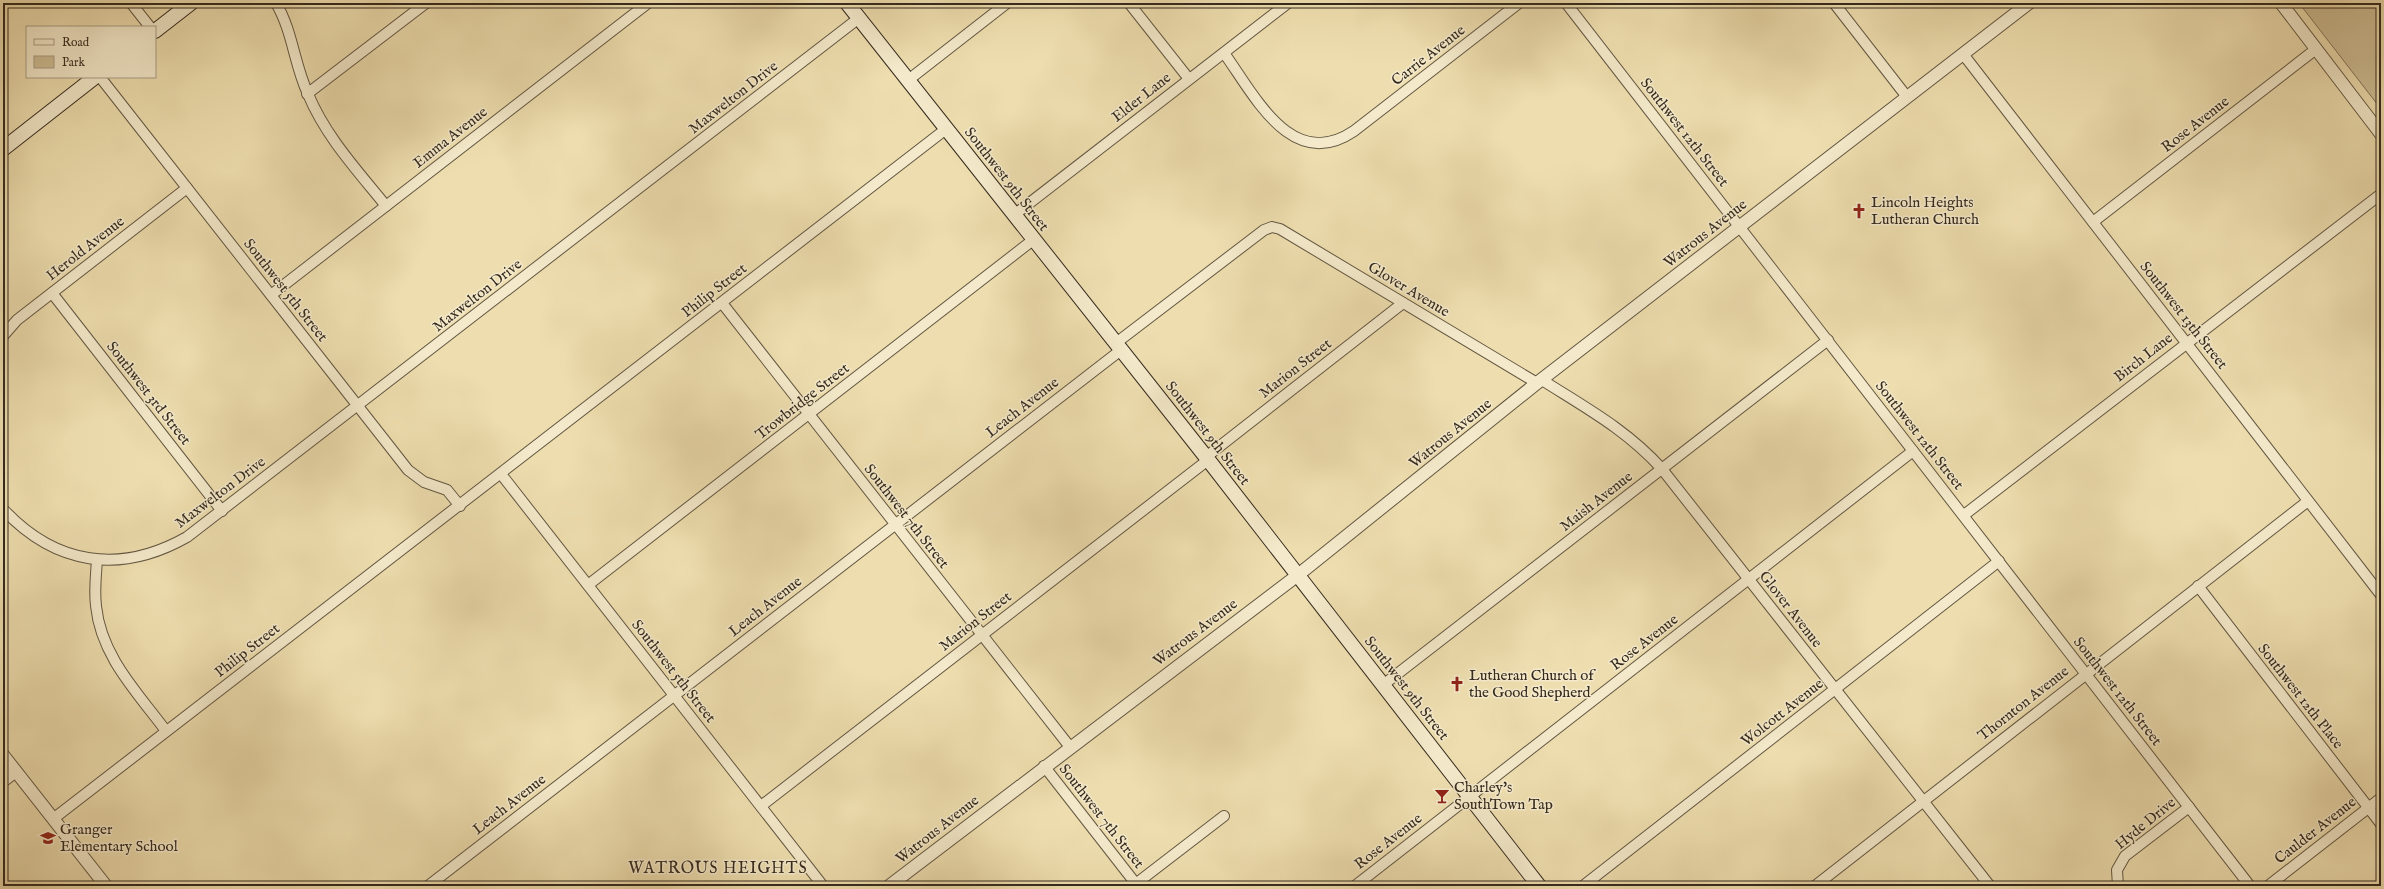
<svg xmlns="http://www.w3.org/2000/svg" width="2384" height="889" font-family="'IM FELL English',serif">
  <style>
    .green { fill: #cfbf96; stroke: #82745a }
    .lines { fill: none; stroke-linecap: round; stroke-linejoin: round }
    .minor-casing { stroke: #635742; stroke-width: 12 }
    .tertiary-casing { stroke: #635742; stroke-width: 14 }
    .secondary-casing { stroke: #352a1e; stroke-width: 16 }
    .minor { stroke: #f4eacb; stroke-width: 10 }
    .tertiary { stroke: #f4eacb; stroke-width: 12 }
    .secondary { stroke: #f4eacb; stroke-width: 14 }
    .labels { text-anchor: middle; stroke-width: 3; stroke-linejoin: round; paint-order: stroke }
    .street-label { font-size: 15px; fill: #352a1e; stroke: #f4eacb }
    .poi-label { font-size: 15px; fill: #352a1e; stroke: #f4eacb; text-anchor: start }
    .neighbourhood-label { font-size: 16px; letter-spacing: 1px; fill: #352a1e; stroke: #f4eacb }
  </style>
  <rect width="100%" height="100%" fill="#eedeaf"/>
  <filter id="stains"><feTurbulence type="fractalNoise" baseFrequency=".005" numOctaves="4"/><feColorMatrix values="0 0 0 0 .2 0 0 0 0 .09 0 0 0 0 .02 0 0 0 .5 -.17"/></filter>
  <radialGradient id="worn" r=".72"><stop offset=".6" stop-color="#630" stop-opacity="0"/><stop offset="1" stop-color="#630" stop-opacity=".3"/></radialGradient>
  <path class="green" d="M2299 3H2381V109Z"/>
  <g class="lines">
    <g class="minor-casing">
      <g id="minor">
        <path d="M131 3 150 27"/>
        <path d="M276 3C293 32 294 64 308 94 326 137 357 170 386 206"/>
        <path d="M1129 3 1189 79"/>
        <path d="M1566 3 2250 886"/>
        <path d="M1834 3 1907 97"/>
        <path d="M1224 53C1255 96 1292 173 1354 131L1519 3"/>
        <path d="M1963 54 2381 595"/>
        <path d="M100 77 408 470 424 482 447 490 460 506"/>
        <path d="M907 81 1007 3"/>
        <path d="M307 94 426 3"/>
        <path d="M1014 215 1288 3"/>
        <path d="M2093 222 2316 49"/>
        <path d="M52 293 222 511"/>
        <path d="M271 295 648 3"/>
        <path d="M722 303 1070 747"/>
        <path d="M3 336 17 320 187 188"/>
        <path d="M1116 343 1264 230 1272 227 1280 229 1537 383"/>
        <path d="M1542 380C1586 408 1627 430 1662 469L1990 886"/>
        <path d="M1206 457 1403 303"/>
        <path d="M501 474 823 886"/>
        <path d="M3 509C55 565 120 575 187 537L859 18"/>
        <path d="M1964 515 2381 194"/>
        <path d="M97 560C96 575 94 590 96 606 101 656 137 692 166 731"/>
        <path d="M588 585 1033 240"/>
        <path d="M2198 586 2381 824"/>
        <path d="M1383 685 1828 340"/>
        <path d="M1044 766 1136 884"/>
        <path d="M3 782 16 772"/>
        <path d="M761 806 1208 460"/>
        <path d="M53 819 946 129"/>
        <path d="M428 886 1121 350"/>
        <path d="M1133 886 1224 816"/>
        <path d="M1355 886 1913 451"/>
        <path d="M1583 886 1999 561"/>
        <path d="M1815 886 2308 501"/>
        <path d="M2118 886 2117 870 2125 856 2189 807"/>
        <path d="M2268 886 2381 798"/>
      </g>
    </g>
    <g class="tertiary-casing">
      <g id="tertiary">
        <path d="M2281 3 2381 134"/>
        <path d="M3 755 106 886"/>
        <path d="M889 886 1298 575 1537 383 2029 3"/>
      </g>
    </g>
    <g class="secondary-casing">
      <g id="secondary">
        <path d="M847 3 1206 457 1539 886"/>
        <path d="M155 31 191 3"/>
        <path d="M3 149 95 77"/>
      </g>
    </g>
    <use href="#minor" class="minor"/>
    <use href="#tertiary" class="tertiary"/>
    <use href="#secondary" class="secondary"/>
  </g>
  <defs>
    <g id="church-bare" transform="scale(1.2)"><path d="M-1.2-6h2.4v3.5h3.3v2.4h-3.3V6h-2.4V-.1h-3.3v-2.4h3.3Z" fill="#8f2418" stroke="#f4eacb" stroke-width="2.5" paint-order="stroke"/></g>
    <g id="bar-bare" transform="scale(1.2)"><path d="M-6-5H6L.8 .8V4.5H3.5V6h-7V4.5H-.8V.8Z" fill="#8f2418" stroke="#f4eacb" stroke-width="2.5" paint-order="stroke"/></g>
    <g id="school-bare" transform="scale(1.2)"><path d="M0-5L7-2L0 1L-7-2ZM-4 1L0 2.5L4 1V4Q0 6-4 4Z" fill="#8f2418" stroke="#f4eacb" stroke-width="2.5" paint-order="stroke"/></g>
  </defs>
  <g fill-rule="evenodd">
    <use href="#church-bare" x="1859" y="211"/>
    <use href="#church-bare" x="1457" y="684"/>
    <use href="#bar-bare" x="1442" y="796"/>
    <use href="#school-bare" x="48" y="838"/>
  </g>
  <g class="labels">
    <g class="street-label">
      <text transform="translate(1428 55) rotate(-38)" y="5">Carrie Avenue</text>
      <text transform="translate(733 97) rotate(-38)" y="5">Maxwelton Drive</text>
      <text transform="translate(1141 97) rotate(-38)" y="5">Elder Lane</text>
      <text transform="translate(2195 124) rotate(-38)" y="5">Rose Avenue</text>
      <text transform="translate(1685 132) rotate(52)" y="5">Southwest 12th Street</text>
      <text transform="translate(450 137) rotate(-38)" y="5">Emma Avenue</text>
      <text transform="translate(1007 179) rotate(52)" y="5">Southwest 9th Street</text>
      <text transform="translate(1705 233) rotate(-38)" y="5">Watrous Avenue</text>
      <text transform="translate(85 248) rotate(-38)" y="5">Herold Avenue</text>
      <text transform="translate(1409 289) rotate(31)" y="5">Glover Avenue</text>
      <text transform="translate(286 290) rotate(52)" y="5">Southwest 5th Street</text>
      <text transform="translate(714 290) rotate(-38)" y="5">Philip Street</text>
      <text transform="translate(477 295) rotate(-38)" y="5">Maxwelton Drive</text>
      <text transform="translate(2184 315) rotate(52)" y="5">Southwest 13th Street</text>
      <text transform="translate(2143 357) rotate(-38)" y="5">Birch Lane</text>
      <text transform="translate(1295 368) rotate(-38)" y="5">Marion Street</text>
      <text transform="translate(149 393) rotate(52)" y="5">Southwest 3rd Street</text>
      <text transform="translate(802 401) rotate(-38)" y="5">Trowbridge Street</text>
      <text transform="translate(1022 407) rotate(-38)" y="5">Leach Avenue</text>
      <text transform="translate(1208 433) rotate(52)" y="5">Southwest 9th Street</text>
      <text transform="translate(1450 433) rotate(-39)" y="5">Watrous Avenue</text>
      <text transform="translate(1920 435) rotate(52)" y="5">Southwest 12th Street</text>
      <text transform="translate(220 492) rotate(-37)" y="5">Maxwelton Drive</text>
      <text transform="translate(1596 501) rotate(-38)" y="5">Maish Avenue</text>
      <text transform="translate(907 516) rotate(52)" y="5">Southwest 7th Street</text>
      <text transform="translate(765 606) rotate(-38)" y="5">Leach Avenue</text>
      <text transform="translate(1791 609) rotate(52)" y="5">Glover Avenue</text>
      <text transform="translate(975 621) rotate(-38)" y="5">Marion Street</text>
      <text transform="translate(1195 632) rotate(-37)" y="5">Watrous Avenue</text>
      <text transform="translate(1644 642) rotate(-38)" y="5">Rose Avenue</text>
      <text transform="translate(247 650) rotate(-38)" y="5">Philip Street</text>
      <text transform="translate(674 671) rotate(52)" y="5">Southwest 5th Street</text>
      <text transform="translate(1407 688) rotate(52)" y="5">Southwest 9th Street</text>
      <text transform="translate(2118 691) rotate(52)" y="5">Southwest 12th Street</text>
      <text transform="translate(2301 696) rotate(52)" y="5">Southwest 12th Place</text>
      <text transform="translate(2023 703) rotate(-38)" y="5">Thornton Avenue</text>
      <text transform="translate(1782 712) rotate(-38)" y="5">Wolcott Avenue</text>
      <text transform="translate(509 804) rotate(-38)" y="5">Leach Avenue</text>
      <text transform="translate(1102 816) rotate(52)" y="5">Southwest 7th Street</text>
      <text transform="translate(2145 823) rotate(-39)" y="5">Hyde Drive</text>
      <text transform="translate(937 829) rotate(-38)" y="5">Watrous Avenue</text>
      <text transform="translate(2315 830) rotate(-38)" y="5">Caulder Avenue</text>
      <text transform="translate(1388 841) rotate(-38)" y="5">Rose Avenue</text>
    </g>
    <g class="poi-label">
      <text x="1871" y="207">Lincoln Heights<tspan x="1871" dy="17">Lutheran Church</tspan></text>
      <text x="1469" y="680">Lutheran Church of<tspan x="1469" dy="17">the Good Shepherd</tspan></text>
      <text x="1454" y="792">Charley's<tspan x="1454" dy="17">SouthTown Tap</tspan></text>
      <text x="60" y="834">Granger<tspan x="60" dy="17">Elementary School</tspan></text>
    </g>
    <g class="neighbourhood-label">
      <text x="718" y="873">WATROUS HEIGHTS</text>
    </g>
  </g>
  <rect width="2384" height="889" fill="none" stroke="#eedeaf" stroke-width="16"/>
  <rect x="4" y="4" width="2376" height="881" fill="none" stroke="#352a1e" stroke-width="2"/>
  <rect x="8" y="8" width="2368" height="873" fill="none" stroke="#352a1e"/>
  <rect x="26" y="26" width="130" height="52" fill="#f4eacb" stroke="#a89d86"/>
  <rect x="34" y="39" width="20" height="6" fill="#f4eacb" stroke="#a89d86"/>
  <text x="62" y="46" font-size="12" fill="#352a1e">Road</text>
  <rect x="34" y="56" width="20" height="12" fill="#cfbf96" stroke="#a89d86"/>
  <text x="62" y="66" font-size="12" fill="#352a1e">Park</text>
  <rect width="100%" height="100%" filter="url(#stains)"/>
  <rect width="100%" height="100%" fill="url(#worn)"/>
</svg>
